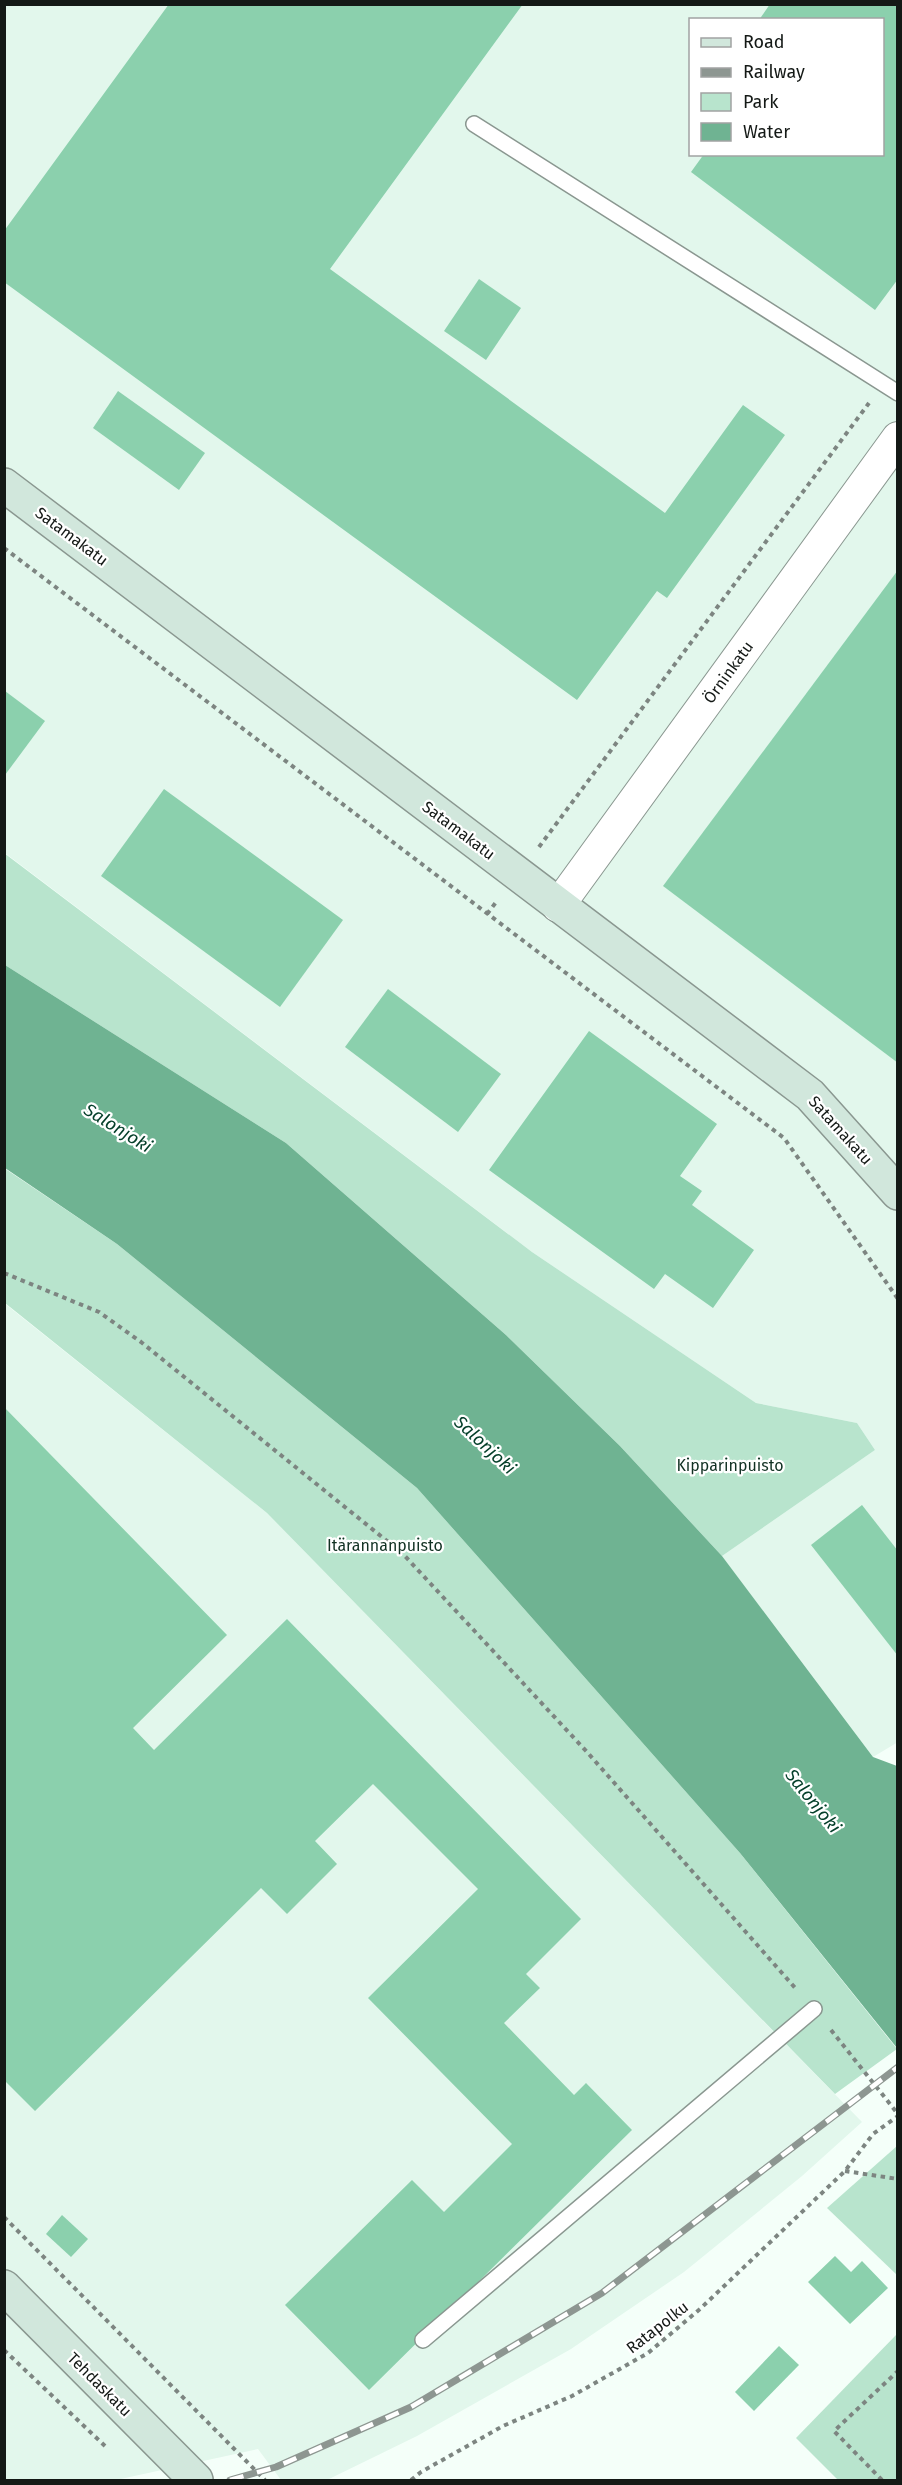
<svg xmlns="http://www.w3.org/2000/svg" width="902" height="2485" font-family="'Fira Sans',sans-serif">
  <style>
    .built { fill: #e2f7ec; fill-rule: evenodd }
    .green { fill: #b8e4cd }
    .water { fill: #6fb392 }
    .building { fill: #8bd0ad }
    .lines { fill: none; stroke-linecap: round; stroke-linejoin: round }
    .lane-casing { stroke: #8a9790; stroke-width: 18 }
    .street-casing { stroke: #8a9790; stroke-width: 34 }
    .secondary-casing { stroke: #8a9790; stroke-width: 36 }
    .path { stroke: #7d8581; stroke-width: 4; stroke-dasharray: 4.5 4.5; stroke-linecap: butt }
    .lane { stroke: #fff; stroke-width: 15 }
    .street { stroke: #fff; stroke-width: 32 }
    .secondary { stroke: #d1e7dc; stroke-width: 33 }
    .rail-casing { stroke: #8d9691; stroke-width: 7 }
    .rail { stroke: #fff; stroke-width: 4.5; stroke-dasharray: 14; stroke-linecap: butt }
    .labels { text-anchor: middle; stroke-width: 4.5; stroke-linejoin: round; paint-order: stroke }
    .street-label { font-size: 16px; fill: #141916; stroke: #fff }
    .park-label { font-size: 16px; fill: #113123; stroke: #fff }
    .water-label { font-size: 18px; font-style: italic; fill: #06402b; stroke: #fff }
  </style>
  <rect width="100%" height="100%" fill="#f4fff9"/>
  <g class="built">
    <path d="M4 5H897L898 1742 873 1757 722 1556 875 1450 857 1423 756 1403 532 1252 5 853ZM690 20H882V154H690Z"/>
    <path d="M4 1303 267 1513 862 2122 802 2176 684 2272 571 2349 417 2436 327 2480H281L258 2449 116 2480H5Z"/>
  </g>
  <g class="green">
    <path d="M4 853 532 1252 756 1403 857 1423 875 1450 722 1556 620 1446 506 1335 286 1143 5 965Z"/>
    <path d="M4 1168 117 1244 417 1488 740 1853 897 2049 835 2094 267 1513 5 1303Z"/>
    <path d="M897 2146V2275L827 2208Z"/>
    <path d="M897 2334V2480H838L796 2438Z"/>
  </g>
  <path class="water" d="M5 965 286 1143 506 1335 620 1446 722 1556 873 1757 897 1766V2048L740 1853 417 1488 117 1244 5 1168Z"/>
  <g class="building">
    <path d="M169 4H523L330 269 665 513 743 405 785 435 667 598 657 591 577 700 4 282V231Z"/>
    <path d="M770 4H898V279L875 310 691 172 704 154H882V20H759Z"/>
    <path d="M479 279 521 308 486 360 444 331Z"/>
    <path d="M118 391 205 453 179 490 93 428Z"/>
    <path d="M898 570V1063L663 886Z"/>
    <path d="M5 691 45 721 5 775Z"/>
    <path d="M164 789 343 920 280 1007 101 876Z"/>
    <path d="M388 989 501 1074 458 1132 345 1047Z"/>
    <path d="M589 1031 717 1124 680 1176 702 1191 692 1205 754 1250 713 1308 665 1274 654 1289 489 1170Z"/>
    <path d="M4 1407 227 1635 133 1728 154 1750 287 1619 581 1919 526 1974 540 1988 504 2023 574 2095 586 2083 632 2130 369 2390 285 2305 412 2180 444 2212 512 2144 368 1998 478 1889 373 1784 315 1841 337 1864 287 1914 261 1888 35 2111 4 2080Z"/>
    <path d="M862 1505 898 1551V1656L811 1545Z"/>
    <path d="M62 2215 88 2239 71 2257 46 2234Z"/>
    <path d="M835 2256 851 2272 862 2261 888 2288 850 2324 808 2282Z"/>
    <path d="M779 2346 799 2365 754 2411 735 2392Z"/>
  </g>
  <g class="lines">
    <g class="lane-casing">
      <g id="lane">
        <path d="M474 124 898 393"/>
        <path d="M423 2340 814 2009"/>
      </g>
    </g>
    <g class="street-casing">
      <path id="street" d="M558 906 898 438"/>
    </g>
    <g class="secondary-casing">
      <g id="secondary">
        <path d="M4 485 810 1095 898 1193"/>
        <path d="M4 2287 196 2480"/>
      </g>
    </g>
    <g class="path">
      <path d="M4 548 784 1138 898 1299"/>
      <path d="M539 847 869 403"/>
      <path d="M487 914 497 901"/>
      <path d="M4 1273 99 1312 141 1342 403 1554 587 1752 797 1990"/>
      <path d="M831 2030 898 2114"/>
      <path d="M845 2171 898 2179"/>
      <path d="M4 2217 265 2480"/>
      <path d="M4 2350 105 2446"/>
      <path d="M411 2480 421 2472 503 2426 572 2396 648 2353 700 2309 845 2171 873 2134 898 2116"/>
      <path d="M882 2480 834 2431 898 2371"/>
    </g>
    <use href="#lane" class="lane"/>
    <use href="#street" class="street"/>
    <use href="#secondary" class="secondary"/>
    <g class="rail-casing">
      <path id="rail" d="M230 2480 276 2467 411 2407 602 2293 898 2067"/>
    </g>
    <use href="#rail" class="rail"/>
  </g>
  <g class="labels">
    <g class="street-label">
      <text transform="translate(72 536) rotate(37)" y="6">Satamakatu</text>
      <text transform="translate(728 672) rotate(-54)" y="6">Örninkatu</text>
      <text transform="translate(459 830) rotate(37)" y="6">Satamakatu</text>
      <text transform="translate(841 1130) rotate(48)" y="6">Satamakatu</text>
      <text transform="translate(657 2327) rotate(-38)" y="6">Ratapolku</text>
      <text transform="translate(100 2384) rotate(45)" y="6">Tehdaskatu</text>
    </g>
    <g class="park-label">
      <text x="730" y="1471">Kipparinpuisto</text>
      <text x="385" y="1551">Itärannanpuisto</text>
    </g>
    <g class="water-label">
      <text transform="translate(118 1128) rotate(32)" y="6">Salonjoki</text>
      <text transform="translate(485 1445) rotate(43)" y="6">Salonjoki</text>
      <text transform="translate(813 1801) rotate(51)" y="6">Salonjoki</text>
    </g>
  </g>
  <rect width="902" height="2485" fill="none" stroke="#141916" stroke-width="12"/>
  <rect x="689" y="18" width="195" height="138" fill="#ffffff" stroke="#a1a3a2" stroke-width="1.5"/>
  <rect x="701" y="38" width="30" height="9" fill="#d1e7dc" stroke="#a1a3a2" stroke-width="1.5"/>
  <text x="743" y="48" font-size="18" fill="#141916">Road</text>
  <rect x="701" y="68" width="30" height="9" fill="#8d9691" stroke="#a1a3a2" stroke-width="1.5"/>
  <text x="743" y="78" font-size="18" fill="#141916">Railway</text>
  <rect x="701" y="93" width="30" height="18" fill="#b8e4cd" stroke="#a1a3a2" stroke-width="1.5"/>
  <text x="743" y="108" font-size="18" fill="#141916">Park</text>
  <rect x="701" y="123" width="30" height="18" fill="#6fb392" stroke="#a1a3a2" stroke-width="1.5"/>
  <text x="743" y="138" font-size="18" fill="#141916">Water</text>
</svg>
